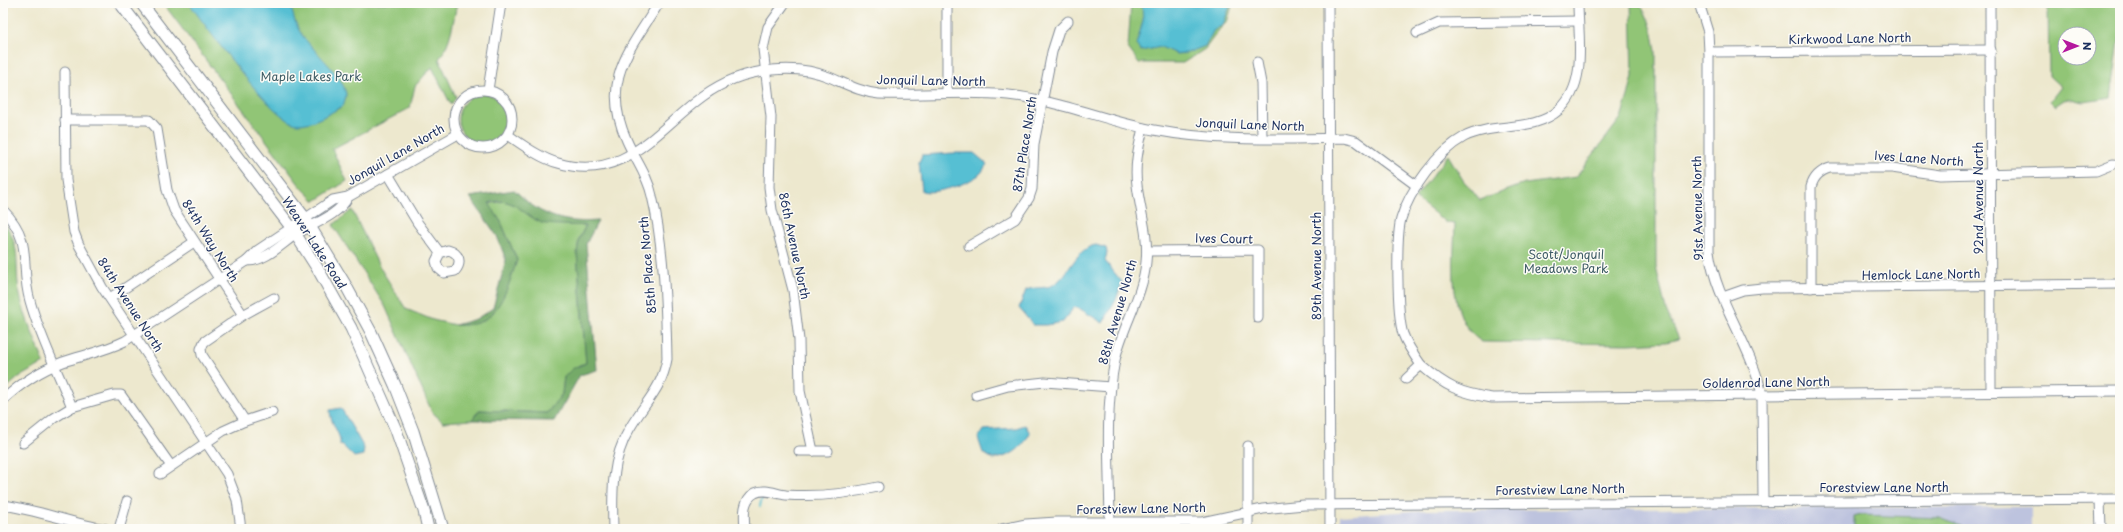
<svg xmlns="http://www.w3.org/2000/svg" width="2123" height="532" font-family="'Playpen Sans',sans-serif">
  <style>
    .industrial { fill: #bdc3de }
    .green { fill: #91c576; stroke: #567a6a; fill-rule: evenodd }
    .forest { fill: #74aa67; stroke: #486c62 }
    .water { fill: #56bfd3; stroke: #387798 }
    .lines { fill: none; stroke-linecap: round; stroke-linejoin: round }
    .stream { stroke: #56bfd3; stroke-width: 2 }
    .minor-casing { stroke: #848c96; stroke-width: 11 }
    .major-casing { stroke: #848c96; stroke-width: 13 }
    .minor { stroke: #fff; stroke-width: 9 }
    .major { stroke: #fff; stroke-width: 11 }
    .labels { text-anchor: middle; stroke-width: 3; stroke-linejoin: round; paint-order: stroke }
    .street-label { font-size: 12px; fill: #1b2f5e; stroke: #fdfcf7 }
    .park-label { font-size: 12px; fill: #3e5c65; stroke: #fdfcf7 }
  </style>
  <rect width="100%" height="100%" fill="#fdfcf7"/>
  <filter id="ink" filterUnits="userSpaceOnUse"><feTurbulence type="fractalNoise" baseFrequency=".025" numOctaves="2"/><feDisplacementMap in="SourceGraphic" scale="8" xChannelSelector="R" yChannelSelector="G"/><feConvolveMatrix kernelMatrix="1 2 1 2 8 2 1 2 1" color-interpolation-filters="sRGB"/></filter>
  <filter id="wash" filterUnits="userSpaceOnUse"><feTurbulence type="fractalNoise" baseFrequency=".012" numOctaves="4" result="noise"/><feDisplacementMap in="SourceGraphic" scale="16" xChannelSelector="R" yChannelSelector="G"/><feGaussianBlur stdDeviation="0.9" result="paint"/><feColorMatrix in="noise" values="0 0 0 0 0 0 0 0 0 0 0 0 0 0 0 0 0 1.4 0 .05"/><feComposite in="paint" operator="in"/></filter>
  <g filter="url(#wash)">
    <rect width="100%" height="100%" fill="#ede8ce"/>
    <path class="industrial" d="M2031 507V529H1340V516L1428 510Z"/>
    <g class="green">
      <path d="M163 3H457C453 23 451 43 439 59L456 97 451 105 432 67 415 86 410 108 332 149 347 181 315 201 301 187Z"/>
      <path d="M1131 3H1233L1227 22 1219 30 1205 49 1183 63H1139L1128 48Z"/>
      <path d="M1631 3H1637L1644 10 1649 21 1653 33 1656 51V267L1666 310 1679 339 1666 342 1629 344 1482 342C1446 320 1454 260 1455 224L1447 223 1415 198 1448 155 1463 180 1480 200 1525 184 1576 177 1621 118 1628 96 1633 76Z"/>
      <path d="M2048 3H2120V34L2111 98 2083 102 2067 98 2055 106 2050 101 2061 87 2049 76ZM2065 34H2089V58H2065Z"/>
      <circle cx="483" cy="119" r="25"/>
      <path d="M505 201 522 208 542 223 586 225 579 239 577 253 586 363 579 365 564 377 562 394 547 413 479 410 472 420 443 422 432 412 385 306 333 225 352 210 379 266 406 309 433 320 455 325H466L493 313 508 285 517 260 501 222 488 204Z"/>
      <path d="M3 221C24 250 13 265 20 295 25 319 36 340 44 363L19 377 3 391Z"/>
      <path d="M1861 515 1940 518 1963 527 1976 525 1978 529H1854V517Z"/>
    </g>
    <path class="forest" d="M514 190C521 195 526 202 533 206 553 220 574 223 598 221L586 244 597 370 580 375 554 421 472 420 479 410 547 413 562 394 564 377 572 369 586 363 577 253 579 239 586 225C581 226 545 225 542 223 522 215 514 195 489 203L501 222 517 260C510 281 502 312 480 322 472 325 463 325 455 325L476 319 493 308 506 260 497 236 470 197Z"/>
    <g class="water">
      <path d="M189 3H290C293 14 295 25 302 35 313 51 343 75 346 94 346 98 344 102 343 106 330 113 314 124 298 124 275 124 205 25 189 3Z"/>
      <path d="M1142 3H1231L1223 25 1214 30 1205 46 1187 53 1176 54 1161 47 1141 51 1136 45 1143 21Z"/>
      <path d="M954 153H974L987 164C985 167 983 171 980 174 970 183 935 195 922 191L919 162 922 155Z"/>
      <path d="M1096 245 1106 248 1107 253 1105 261 1122 282 1116 300 1103 323 1082 310 1074 307 1063 322 1047 325H1033L1019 308 1026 290C1036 286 1047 290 1056 283 1071 272 1076 248 1096 245Z"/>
      <path d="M341 408 364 448 363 455 354 457 343 446 340 445C342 434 330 425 330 410Z"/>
      <path d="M1025 425 1030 433C1021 450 1012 456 993 459L983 453 978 438 983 430 1016 428Z"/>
    </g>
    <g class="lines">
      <path class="stream" d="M760 506 763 494"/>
    </g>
  </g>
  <g filter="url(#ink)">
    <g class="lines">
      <g class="minor-casing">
        <g id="minor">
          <path d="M785 3 768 27 763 49 771 117 769 187 772 210 793 290 799 340 800 391 813 451"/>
          <path d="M947 3V93"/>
          <path d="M1328 3 1330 529"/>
          <path d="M1699 3 1708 32 1709 52V251C1716 302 1751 344 1762 395L1763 501"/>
          <path d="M1990 3 1991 392"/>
          <path d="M1417 33 1439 23 1578 21"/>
          <path d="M1709 52 1991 50"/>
          <path d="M1257 62 1261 83 1262 138"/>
          <path d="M65 72 66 180 74 232 79 245 102 287 227 474 237 500 241 529"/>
          <circle cx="483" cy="119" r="29"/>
          <path d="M488 90 501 3"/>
          <path d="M65 120H149L157 129 167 190 174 210 243 315"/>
          <path d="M508 135C523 145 540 158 558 163 624 183 657 129 703 96 724 81 747 72 772 70 791 68 812 70 829 77 846 84 861 92 879 94 922 96 965 90 1008 95 1058 100 1105 121 1154 130 1216 142 1282 139 1344 138L1356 141 1417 186"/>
          <path d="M388 174 417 222 440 253 436 261 438 268 444 273 455 271C462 263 460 253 448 250L440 253"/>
          <path d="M3 210C35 243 19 264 30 301 40 337 58 372 72 407"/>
          <path d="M969 246 1015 219 1029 198 1032 189 1034 144 1052 52 1059 30 1068 21"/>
          <path d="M1147 251 1258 250V318"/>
          <path d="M247 261C267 261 282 243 298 233 315 223 339 215 348 197"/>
          <path d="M1811 288V187C1814 176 1820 171 1830 168H1892L1940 175 2096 171 2113 164"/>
          <path d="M1723 297 1743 290 1762 288 2120 284"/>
          <path d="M110 298 194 242"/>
          <path d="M1421 365C1446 387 1460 393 1492 398L2120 391"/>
          <path d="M1406 379 1421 365C1414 355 1407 345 1403 334 1397 316 1396 237 1401 219 1409 191 1438 151 1464 137 1493 122 1533 133 1559 110 1588 84 1578 37 1578 3"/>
          <path d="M976 395 1008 386 1045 382 1111 387"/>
          <path d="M3 400C20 384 41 370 63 362 84 355 105 351 125 341L247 261 258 250 333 200 348 197 458 134"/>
          <path d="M245 421 202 355 201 349 204 342 243 315 274 298"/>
          <path d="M23 443 54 418 72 407 114 395H121L171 466"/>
          <path d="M1248 446V529"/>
          <path d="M799 451H828"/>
          <path d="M160 474 223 431 245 421 272 412"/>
          <path d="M2100 499 2101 529"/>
          <path d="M3 505C38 510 71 523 106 529"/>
          <path d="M119 529 127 501"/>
          <path d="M613 529C612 494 611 459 630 428 645 402 662 389 667 359 666 308 664 245 652 196 648 176 635 159 627 141 600 82 628 52 659 3"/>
          <path d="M745 529C744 516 742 500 755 493 765 488 776 494 786 495 818 497 847 494 878 487"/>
          <path d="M1002 529 1026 524 1057 522H1202L1263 509 1304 505 2120 499"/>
          <path d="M1110 529C1110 473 1104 415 1115 360 1122 327 1143 296 1146 262 1149 235 1140 211 1137 185 1134 165 1139 146 1143 128"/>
        </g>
      </g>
      <g class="major-casing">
        <g id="major">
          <path d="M120 3 291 227 319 271 351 328 396 430 424 511 428 529"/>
          <path d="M141 3 305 218 345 284 371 332 395 385 413 431 443 529"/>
        </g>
      </g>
      <use href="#minor" class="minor"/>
      <use href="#major" class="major"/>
    </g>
  </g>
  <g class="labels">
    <g class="street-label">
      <text transform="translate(1850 39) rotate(-1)" y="4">Kirkwood Lane North</text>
      <text transform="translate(931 81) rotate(1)" y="4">Jonquil Lane North</text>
      <text transform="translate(1250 125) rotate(2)" y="4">Jonquil Lane North</text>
      <text transform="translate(1025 144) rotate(-81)" y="4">87th Place North</text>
      <text transform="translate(396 155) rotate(-30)" y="4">Jonquil Lane North</text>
      <text transform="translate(1919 159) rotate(4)" y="4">Ives Lane North</text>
      <text transform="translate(1979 198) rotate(-90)" y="4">92nd Avenue North</text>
      <text transform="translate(1698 208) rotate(-91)" y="4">91st Avenue North</text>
      <text transform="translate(1224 239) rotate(1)" y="4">Ives Court</text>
      <text transform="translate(210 241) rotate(58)" y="4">84th Way North</text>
      <text transform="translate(314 243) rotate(57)" y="4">Weaver Lake Road</text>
      <text transform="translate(794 246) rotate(78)" y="4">86th Avenue North</text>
      <text transform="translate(648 265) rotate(-95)" y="4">85th Place North</text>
      <text transform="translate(1317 266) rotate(-90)" y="4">89th Avenue North</text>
      <text transform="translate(1921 275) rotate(-1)" y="4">Hemlock Lane North</text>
      <text transform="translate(130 305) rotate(57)" y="4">84th Avenue North</text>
      <text transform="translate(1118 312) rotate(-74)" y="4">88th Avenue North</text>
      <text transform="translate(1766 383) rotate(-1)" y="4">Goldenrod Lane North</text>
      <text x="1884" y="492">Forestview Lane North</text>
      <text transform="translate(1560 490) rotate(-1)" y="4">Forestview Lane North</text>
      <text transform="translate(1141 509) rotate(-1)" y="4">Forestview Lane North</text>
    </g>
    <g class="park-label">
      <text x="311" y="81">Maple Lakes Park</text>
      <text x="1566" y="259">Scott/Jonquil<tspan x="1566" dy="14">Meadows Park</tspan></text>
    </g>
  </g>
  <rect width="2123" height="532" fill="none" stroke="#fdfcf7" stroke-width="16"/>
  <g transform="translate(2077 46) rotate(90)"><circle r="19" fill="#fdfcf7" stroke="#a3aaba"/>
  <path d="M0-3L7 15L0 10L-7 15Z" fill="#b5179e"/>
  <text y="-6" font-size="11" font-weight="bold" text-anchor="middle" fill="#1b2f5e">N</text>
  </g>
</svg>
